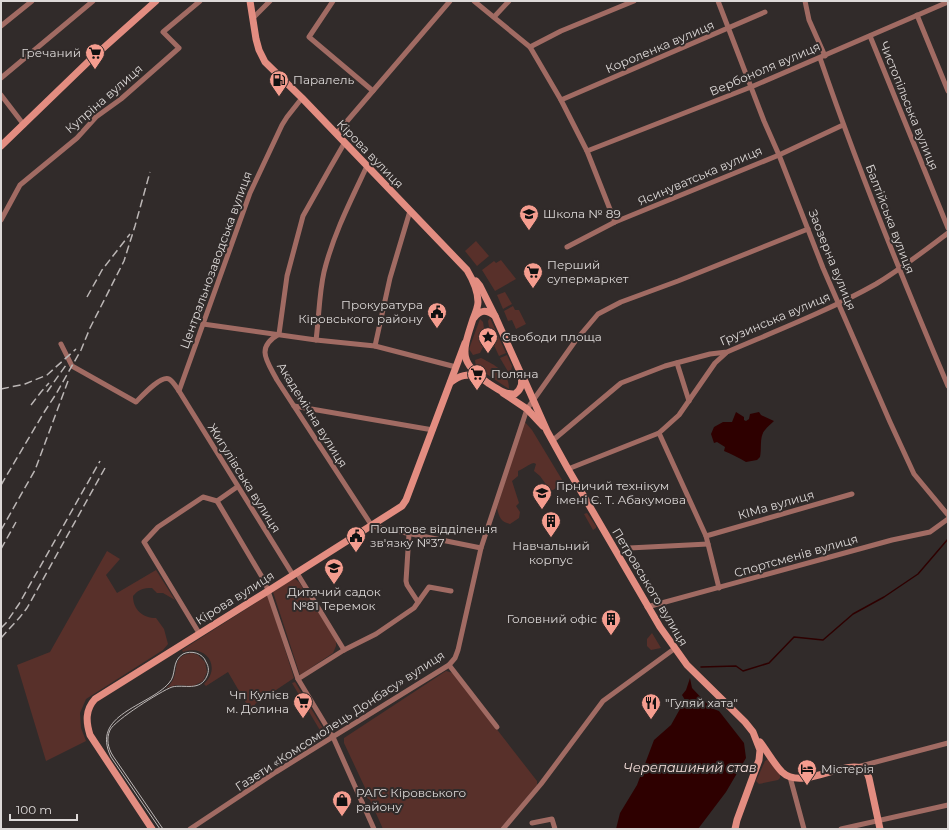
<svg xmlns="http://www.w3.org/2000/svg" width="949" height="830" font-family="Montserrat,sans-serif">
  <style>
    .green { fill: #58302a }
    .water { fill: #2e0000 }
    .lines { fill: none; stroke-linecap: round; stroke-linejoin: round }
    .stream { stroke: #2e0000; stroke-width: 1.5 }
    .minor { stroke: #a16b63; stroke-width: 5 }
    .secondary { stroke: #e38d81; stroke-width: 7 }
    .tram { stroke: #bbb6b5; stroke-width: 1 }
    .rail { stroke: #bbb6b5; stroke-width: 1.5; stroke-dasharray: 8 4; stroke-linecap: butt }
    .labels { text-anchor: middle; stroke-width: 4; stroke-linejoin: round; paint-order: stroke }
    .street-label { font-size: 12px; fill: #ddd9d8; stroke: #312b2a }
    .poi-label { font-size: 12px; fill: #ddd9d8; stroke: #312b2a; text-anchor: start }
    .water-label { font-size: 13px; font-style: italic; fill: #f3ddd9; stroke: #312b2a }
  </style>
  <rect width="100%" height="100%" fill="#312b2a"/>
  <g class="green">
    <path d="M476 241 489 256 477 266 465 251Z"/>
    <path d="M501 260 516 279 495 291 482 270 494 261 496 263Z"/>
    <path d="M505 292 512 304 503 309 497 295Z"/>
    <path d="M513 306 515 310H519L526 324 516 329 512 320 508 321 504 311Z"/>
    <path d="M490 318 506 353 499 356 491 339 488 321Z"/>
    <path d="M480 319 483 322 486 341 480 353 473 355 469 349Z"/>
    <path d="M507 355 512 366 510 375 500 358Z"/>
    <path d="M481 358C495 365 509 372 509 389L476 367 475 360Z"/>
    <path d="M524 421 532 430 564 483 553 490H550L540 476 534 471 536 464 534 463C528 464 524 469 518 471V476L512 481 519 503 516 506 520 512 519 518 510 524C501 522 499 517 497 508Z"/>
    <path d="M587 513 596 526V528L593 530 584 514Z"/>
    <path d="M107 551 120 559 106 575 117 593 156 570 175 600 163 593H157L152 588C143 588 139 589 133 596 133 610 143 618 156 618L164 629 168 644 163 650 86 699 80 713 81 728 86 741 46 761 17 665 50 652Z"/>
    <path d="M294 578 299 582 336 640V646L333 653 300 675 273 592Z"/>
    <path d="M268 595 294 678 255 704 253 715 228 672 206 686 204 684C222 667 206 644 183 652L182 650Z"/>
    <path d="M652 633 661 648 651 650 647 646V639Z"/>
    <path d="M192 653 198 655 205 662 207 672 203 681 193 686 176 685 166 688C169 686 171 683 173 680 179 667 172 656 192 653Z"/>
    <path d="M446 671 453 673 537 781V785L500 829H383L370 800 367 798V792L344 743V738Z"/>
    <path d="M295 682 324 730 321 732 292 683Z"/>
    <path d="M768 759 780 774V778L778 780 759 784 756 781 765 761Z"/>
  </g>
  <g class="water">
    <path d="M736 412 744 417V420L746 421 749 419 750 414 759 412 761 415 774 421C771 424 767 427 765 430 759 436 762 449 760 457L757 460 746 462C739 458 732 454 724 451L725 447 717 442 714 443 711 434 714 427 723 422H732Z"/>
    <path d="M690 678 692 688 711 708 719 711 744 743 746 758 726 792 698 829H616L620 813 637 785 654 740 671 725 685 700 682 695 686 690Z"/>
  </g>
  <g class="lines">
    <path class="stream" d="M701 667 736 666 743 671 769 663 794 637 823 640 853 614 884 597 918 574 948 539"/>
    <g class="minor">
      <path d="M333 1 309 37 373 91"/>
      <path d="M474 1 530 47 561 100 587 151 615 222"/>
      <path d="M718 1 764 121 779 155 823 268 890 422 914 474 948 515"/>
      <path d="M805 1 809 20 825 56"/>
      <path d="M917 15 948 91"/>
      <path d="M494 17 509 1"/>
      <path d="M253 18 270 1"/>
      <path d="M1 26 32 1"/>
      <path d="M870 36 948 228"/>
      <path d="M530 47 561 31 634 1"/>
      <path d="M820 58C858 169 902 278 948 386"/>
      <path d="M1 78 93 1"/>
      <path d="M1 95 24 125"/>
      <path d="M561 100 765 12"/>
      <path d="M336 134 450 1"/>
      <path d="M345 142 330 168 303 216 287 276 279 334C255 348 267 361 277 380L372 526 481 548"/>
      <path d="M587 151 751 87 948 2"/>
      <path d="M1 220 20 185 77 138 96 117 121 99 179 48 163 32 200 1"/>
      <path d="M567 247 615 222 779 155 843 125"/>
      <path d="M203 324 316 340 375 346 456 367"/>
      <path d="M316 340C319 318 319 294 324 272 333 235 351 200 367 166"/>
      <path d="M61 344 72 366 136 402C142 396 161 375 169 379 173 381 176 387 179 391L293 575"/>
      <path d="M375 346 390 278 410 211"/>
      <path d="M677 363 689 401"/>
      <path d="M179 391 250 193 282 125 287 117 302 98"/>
      <path d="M294 406 433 430"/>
      <path d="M659 433 706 536 719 588"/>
      <path d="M552 441 621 383 665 366 710 354 727 352C776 331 830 310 876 284 901 269 924 251 948 233"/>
      <path d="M568 469 659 433 679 415 715 363 726 353"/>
      <path d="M217 501 265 582 298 679 333 737 374 829"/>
      <path d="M409 534 406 581 407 585 418 602"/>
      <path d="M706 536 852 494"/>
      <path d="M629 548 708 544"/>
      <path d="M297 573 344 650"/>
      <path d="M647 607 892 540 930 532 948 519"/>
      <path d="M199 633 144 542 158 527 203 497 217 501 237 487"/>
      <path d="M449 665 497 727"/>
      <path d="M298 679 344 650 376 634 414 608 429 587 451 591"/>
      <path d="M857 767 948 743"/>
      <path d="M790 777 804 829"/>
      <path d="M532 823 552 819 555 829"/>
      <path d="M190 829 276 772 449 665 455 658 458 650 481 548 527 409 576 340 598 314 621 302 678 281 808 229"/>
      <path d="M503 829 541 784 603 701 674 649"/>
      <path d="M841 829 948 805"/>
    </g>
    <g class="secondary">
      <path d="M250 1 256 39 259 50 265 62 302 98 467 270C473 280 478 290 478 302 478 307 475 314 473 319 463 351 457 361 488 383 496 388 505 395 515 394 523 388 522 382 521 374L495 316C486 309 480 310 474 318"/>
      <path d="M1 146 90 60 156 1"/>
      <path d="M476 281 480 286 495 316"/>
      <path d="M523 377 547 431 568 469 660 627 687 665 745 722 753 732 760 750 759 760 737 820 735 829"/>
      <path d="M451 382C460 375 467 374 478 376"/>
      <path d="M503 393 527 409 543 426"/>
      <path d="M760 742C767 751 774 764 782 772 803 792 845 757 866 770L869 778 880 829"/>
      <path d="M152 829 90 735C86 722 85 710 95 699L268 591 402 506 406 500 465 343"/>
    </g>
    <path class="tram" d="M160 829 111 757C90 714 148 707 169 683 177 675 171 661 183 654 191 650 203 653 206 662 209 667 209 671 207 676 200 692 184 684 172 687 161 691 115 720 110 730 106 739 108 748 113 756L163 829"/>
    <g class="rail">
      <path d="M87 297 102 270 130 234"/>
      <path d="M1 389 25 384 47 375 76 349"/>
      <path d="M47 392 66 365"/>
      <path d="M31 405 41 392 49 383"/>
      <path d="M1 485 43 414 56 394 81 350 90 328 124 261 135 226 150 172"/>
      <path d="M1 530 35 470 68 381"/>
      <path d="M1 549 16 522"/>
      <path d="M1 628 6 623 19 604 100 461"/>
      <path d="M1 638 20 617 27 608 105 468"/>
    </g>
  </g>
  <defs>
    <g id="supermarket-pin" transform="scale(1)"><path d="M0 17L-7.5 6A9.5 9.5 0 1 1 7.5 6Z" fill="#f59d8f" stroke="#312b2a"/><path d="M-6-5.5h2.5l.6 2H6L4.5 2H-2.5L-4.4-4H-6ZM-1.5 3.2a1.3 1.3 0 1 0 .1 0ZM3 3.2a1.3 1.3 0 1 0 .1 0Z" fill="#111"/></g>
    <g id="fuel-pin" transform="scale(1)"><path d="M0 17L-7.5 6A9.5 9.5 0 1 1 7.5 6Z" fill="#f59d8f" stroke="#312b2a"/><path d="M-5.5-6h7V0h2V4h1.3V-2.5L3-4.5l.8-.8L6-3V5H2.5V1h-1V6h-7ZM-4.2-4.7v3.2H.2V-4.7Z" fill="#111"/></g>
    <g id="school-pin" transform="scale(1)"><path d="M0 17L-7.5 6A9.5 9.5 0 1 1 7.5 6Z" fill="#f59d8f" stroke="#312b2a"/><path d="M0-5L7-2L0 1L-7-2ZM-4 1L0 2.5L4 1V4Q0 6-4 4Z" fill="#111"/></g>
    <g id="civic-pin" transform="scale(1)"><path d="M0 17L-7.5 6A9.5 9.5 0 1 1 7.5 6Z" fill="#f59d8f" stroke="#312b2a"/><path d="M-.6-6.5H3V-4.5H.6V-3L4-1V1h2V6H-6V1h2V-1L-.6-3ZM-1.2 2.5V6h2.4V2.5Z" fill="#111"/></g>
    <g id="sight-pin" transform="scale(1)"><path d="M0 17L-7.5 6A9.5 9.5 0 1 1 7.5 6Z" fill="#f59d8f" stroke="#312b2a"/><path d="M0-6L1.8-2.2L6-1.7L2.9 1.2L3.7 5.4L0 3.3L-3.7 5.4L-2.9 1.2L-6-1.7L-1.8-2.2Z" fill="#111"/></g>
    <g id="university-pin" transform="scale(1)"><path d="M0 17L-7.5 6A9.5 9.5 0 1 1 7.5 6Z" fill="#f59d8f" stroke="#312b2a"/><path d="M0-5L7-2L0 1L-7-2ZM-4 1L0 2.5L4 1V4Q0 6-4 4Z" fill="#111"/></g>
    <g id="building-pin" transform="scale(1)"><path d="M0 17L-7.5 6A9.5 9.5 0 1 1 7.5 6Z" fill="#f59d8f" stroke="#312b2a"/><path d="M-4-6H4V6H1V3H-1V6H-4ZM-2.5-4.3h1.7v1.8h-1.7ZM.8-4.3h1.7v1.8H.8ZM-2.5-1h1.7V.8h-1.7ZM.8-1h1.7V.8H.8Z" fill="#111"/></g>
    <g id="restaurant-pin" transform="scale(1)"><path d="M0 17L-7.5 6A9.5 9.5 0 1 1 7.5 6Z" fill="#f59d8f" stroke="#312b2a"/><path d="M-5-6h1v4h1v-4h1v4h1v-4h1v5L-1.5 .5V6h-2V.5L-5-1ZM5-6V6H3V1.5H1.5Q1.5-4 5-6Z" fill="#111"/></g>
    <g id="hotel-pin" transform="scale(1)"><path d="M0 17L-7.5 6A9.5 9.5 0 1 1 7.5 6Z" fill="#f59d8f" stroke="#312b2a"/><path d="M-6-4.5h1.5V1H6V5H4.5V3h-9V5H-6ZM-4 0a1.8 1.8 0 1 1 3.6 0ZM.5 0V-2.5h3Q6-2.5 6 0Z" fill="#111"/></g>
    <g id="shop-pin" transform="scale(1)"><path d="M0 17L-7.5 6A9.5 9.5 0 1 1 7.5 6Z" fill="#f59d8f" stroke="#312b2a"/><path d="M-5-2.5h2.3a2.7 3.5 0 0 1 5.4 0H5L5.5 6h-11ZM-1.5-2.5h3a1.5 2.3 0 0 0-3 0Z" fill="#111"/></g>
  </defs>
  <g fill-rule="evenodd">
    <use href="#supermarket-pin" x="95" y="53"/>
    <use href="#fuel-pin" x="279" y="80"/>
    <use href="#school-pin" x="529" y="214"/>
    <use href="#supermarket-pin" x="533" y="272"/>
    <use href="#civic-pin" x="437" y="312"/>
    <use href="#sight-pin" x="488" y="337"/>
    <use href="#supermarket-pin" x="477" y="374"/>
    <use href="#university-pin" x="542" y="493"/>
    <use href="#building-pin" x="551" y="521"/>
    <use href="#civic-pin" x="356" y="536"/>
    <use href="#school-pin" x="334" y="568"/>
    <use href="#building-pin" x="611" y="619"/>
    <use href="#supermarket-pin" x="303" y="702"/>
    <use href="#restaurant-pin" x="651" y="703"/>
    <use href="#hotel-pin" x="807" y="769"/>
    <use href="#shop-pin" x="342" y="800"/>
  </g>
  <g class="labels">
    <g class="street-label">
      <text transform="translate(660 47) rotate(-23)" y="4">Короленка вулиця</text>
      <text transform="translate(765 69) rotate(-23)" y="4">Вербоноля вулиця</text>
      <text transform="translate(104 99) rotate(-41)" y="4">Купріна вулиця</text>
      <text transform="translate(909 106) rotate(68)" y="4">Чистопільська вулиця</text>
      <text transform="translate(370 154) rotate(46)" y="4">Кірова вулиця</text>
      <text transform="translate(700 176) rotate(-23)" y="4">Ясинуватська вулиця</text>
      <text transform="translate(890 219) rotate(69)" y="4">Балтійська вулиця</text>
      <text transform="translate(216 260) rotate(-70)" y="4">Центральнозаводська вулиця</text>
      <text transform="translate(832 260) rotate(68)" y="4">Заозерна вулиця</text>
      <text transform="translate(775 319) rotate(-23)" y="4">Грузинська вулиця</text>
      <text transform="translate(312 415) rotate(58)" y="4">Академічна вулиця</text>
      <text transform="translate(244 478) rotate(58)" y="4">Жигулівська вулиця</text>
      <text transform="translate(776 505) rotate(-16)" y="4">КІМа вулиця</text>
      <text transform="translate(796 556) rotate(-16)" y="4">Спортсменів вулиця</text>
      <text transform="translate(650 587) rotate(59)" y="4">Петровського вулиця</text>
      <text transform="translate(235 598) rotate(-32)" y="4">Кірова вулиця</text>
      <text transform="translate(340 721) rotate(-33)" y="4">Газети «Комсомолець Донбасу» вулиця</text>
    </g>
    <g class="poi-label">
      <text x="81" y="57" text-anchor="end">Гречаний</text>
      <text x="293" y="84">Паралель</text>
      <text x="543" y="218">Школа № 89</text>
      <text x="547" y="269">Перший<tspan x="547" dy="14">супермаркет</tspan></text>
      <text x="423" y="309" text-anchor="end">Прокуратура<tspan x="423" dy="14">Кіровського району</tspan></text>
      <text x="502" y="341">Свободи площа</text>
      <text x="491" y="378">Поляна</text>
      <text x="556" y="490">Гірничий технікум<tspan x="556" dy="14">імені Є. Т. Абакумова</tspan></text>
      <text x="370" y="533">Поштове відділення<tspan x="370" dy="14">зв'язку №37</tspan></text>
      <text x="551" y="550" text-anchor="middle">Навчальний<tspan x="551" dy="14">корпус</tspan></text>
      <text x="334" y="596" text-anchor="middle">Дитячий садок<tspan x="334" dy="14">№81 Теремок</tspan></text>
      <text x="597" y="623" text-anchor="end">Головний офіс</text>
      <text x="289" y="699" text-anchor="end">Чп Кулієв<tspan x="289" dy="14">м. Долина</tspan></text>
      <text x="665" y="707">"Гуляй хата"</text>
      <text x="821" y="773">Містерія</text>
      <text x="356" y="797">РАГС Кіровського<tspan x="356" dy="14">району</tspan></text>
    </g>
    <g class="water-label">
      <text x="690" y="772">Черепашиний став</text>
    </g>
  </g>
  <rect width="949" height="830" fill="none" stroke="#ddd9d8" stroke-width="4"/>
  <path d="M10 814v6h67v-6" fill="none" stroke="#ddd9d8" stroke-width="2"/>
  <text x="16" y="814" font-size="12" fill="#ddd9d8" stroke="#312b2a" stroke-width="3" paint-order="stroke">100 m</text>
</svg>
